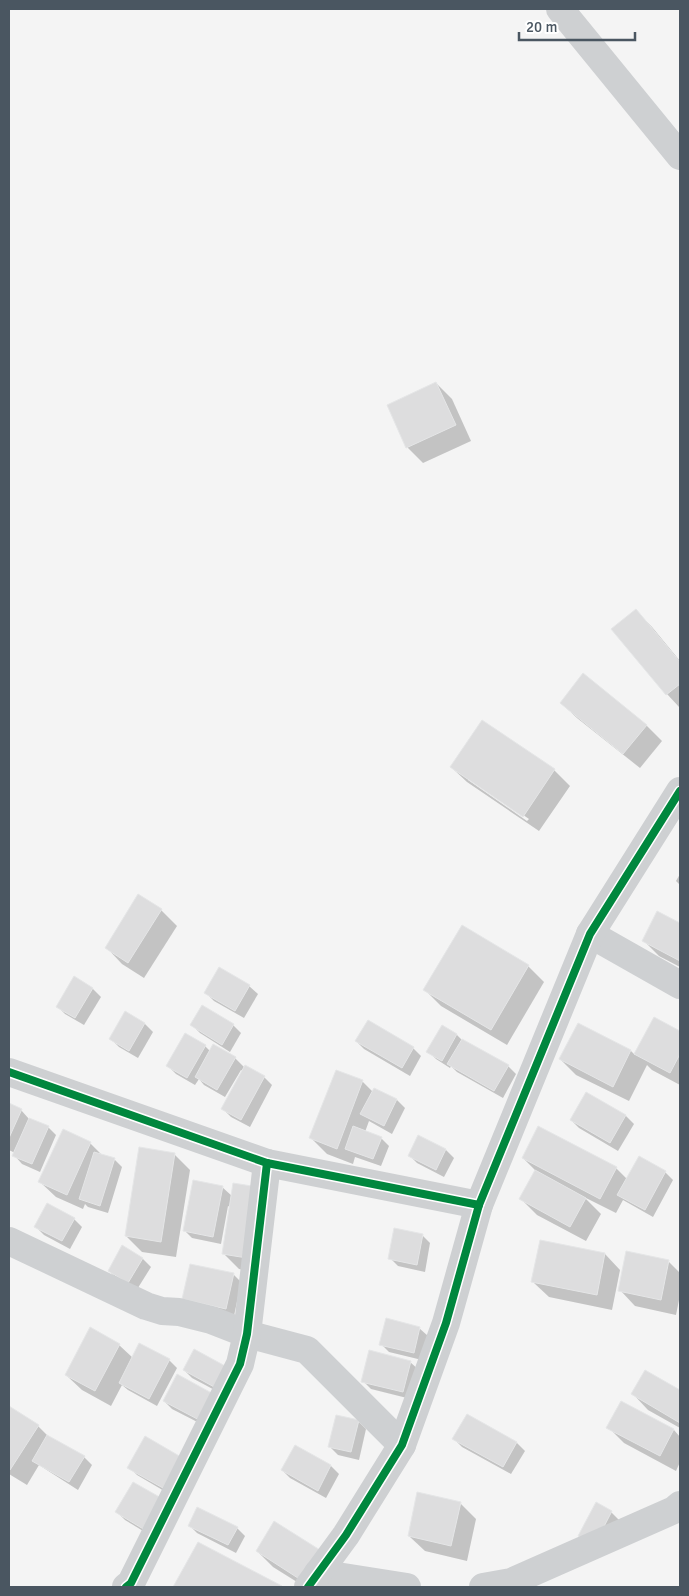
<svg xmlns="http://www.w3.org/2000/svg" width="689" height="1596" font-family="Signika,sans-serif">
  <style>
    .shadow { fill: #0003; fill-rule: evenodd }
    .building { fill: #ddddde; stroke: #e5e6e7 }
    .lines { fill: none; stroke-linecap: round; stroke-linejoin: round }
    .street { stroke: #ced0d2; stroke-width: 28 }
    .cycleway-casing { stroke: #fff; stroke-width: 11 }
    .cycleway { stroke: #00873e; stroke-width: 8 }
  </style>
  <rect width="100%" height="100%" fill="#f4f4f4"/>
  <g class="shadow">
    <path d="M436 383 452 399 471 441 423 463 408 448 388 406Z"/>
    <path d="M636 611 652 627 680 661V708L667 694Z"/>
    <path d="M561 703 647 726 662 741 640 768 577 718Z"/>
    <path d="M482 721 554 770 570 786 539 831 467 782 451 767ZM468 777 529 819 527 821 468 780Z"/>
    <path d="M680 874V885L676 881Z"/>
    <path d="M161 910 177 926 144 978 122 964 107 948Z"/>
    <path d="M658 913 680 925V967L659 956 644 941Z"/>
    <path d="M528 966 544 982 507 1045 441 1006 425 990Z"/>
    <path d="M219 969 249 986 258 994 244 1018 214 1001 206 993Z"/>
    <path d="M74 978 93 989 101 997 84 1025 65 1014 57 1006Z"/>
    <path d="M203 1007 233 1025 241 1033 230 1052 200 1033 192 1025Z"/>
    <path d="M126 1013 145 1024 153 1032 138 1058 119 1047 111 1039Z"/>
    <path d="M654 1018 680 1032V1085L652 1070 647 1065 629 1101 576 1075 560 1059 631 1051 635 1055Z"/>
    <path d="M442 1027 457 1035 462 1040 508 1066 516 1074 503 1098 457 1072 451 1066 450 1068 436 1059 428 1051Z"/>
    <path d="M356 1041 413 1048 421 1056 410 1076 364 1049Z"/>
    <path d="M205 1046 211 1052 235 1058 245 1068 264 1077 272 1085 250 1127 231 1117 223 1109 243 1071 241 1070 225 1097 204 1085 199 1079 195 1085 176 1074 168 1066Z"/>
    <path d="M362 1081 373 1092 374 1089 397 1100 405 1108 392 1134 369 1121 365 1132 381 1138 389 1146 381 1166 355 1157 353 1164 327 1154 311 1138Z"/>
    <path d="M587 1094 626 1116 634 1124 618 1151 579 1128 571 1120Z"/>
    <path d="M9 1104 21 1110 29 1119 48 1127 56 1135 40 1172 22 1164 14 1155 15 1153 9 1150Z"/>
    <path d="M419 1137 446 1150 454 1158 444 1177 417 1163 409 1155Z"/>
    <path d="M90 1143 102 1155 114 1159 122 1167 108 1213 88 1207 85 1204 83 1209 56 1197 40 1182Z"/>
    <path d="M174 1154 190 1170 176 1257 142 1252 126 1236Z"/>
    <path d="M523 1158 616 1168 627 1179 665 1172 673 1180 653 1217 623 1200 616 1213 584 1197 601 1214 586 1241 537 1215 521 1199 536 1171Z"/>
    <path d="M222 1187 232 1196 262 1273 239 1269 223 1253 230 1207 228 1206 221 1244 192 1238 184 1230Z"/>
    <path d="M74 1219 82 1227 70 1249 44 1235 36 1227Z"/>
    <path d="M422 1235 430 1243 425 1272 398 1266 390 1258Z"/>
    <path d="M123 1247 143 1259 151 1267 136 1291 117 1279 109 1271Z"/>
    <path d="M605 1254 620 1270 612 1310 549 1297 533 1282Z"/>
    <path d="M668 1261 680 1273V1295L676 1315 635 1306 620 1290Z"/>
    <path d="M233 1274 241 1282 234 1316 183 1298Z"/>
    <path d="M419 1328 428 1336 422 1360 389 1352 381 1344Z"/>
    <path d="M119 1345 133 1358 169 1360 177 1368 157 1406 128 1390 122 1385 111 1406 82 1390 66 1375Z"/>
    <path d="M195 1351 224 1395 192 1378 184 1370Z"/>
    <path d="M410 1362 419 1370 411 1399 371 1389 363 1381Z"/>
    <path d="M646 1372 680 1392V1428L648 1410 633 1394Z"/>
    <path d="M178 1376 211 1429 172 1409 164 1401Z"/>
    <path d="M622 1402 674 1430 680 1437V1462L676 1471 624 1443 608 1427Z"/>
    <path d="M9 1407 38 1426 50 1438 84 1457 92 1465 78 1490 39 1465 27 1485 9 1474Z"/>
    <path d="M467 1415 517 1443 525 1451 511 1474 462 1447 454 1439Z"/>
    <path d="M358 1421 366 1429 359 1460 338 1455 330 1447Z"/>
    <path d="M295 1447 331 1466 339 1474 326 1498 290 1478 282 1470Z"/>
    <path d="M180 1458 171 1495 137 1475 129 1467Z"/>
    <path d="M134 1483 153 1537 125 1520 117 1512Z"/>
    <path d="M460 1503 476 1519 467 1561 425 1551 409 1536Z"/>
    <path d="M611 1512 619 1520 588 1544Z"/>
    <path d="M274 1523 305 1587 273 1567 257 1551Z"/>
    <path d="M189 1525 237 1528 245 1536 236 1553 197 1533Z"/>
    <path d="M198 1543 281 1587H175Z"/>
  </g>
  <g class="building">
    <path d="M436 382 456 425 406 448 387 405Z"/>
    <path d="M636 609 680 662V684L666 695 611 629Z"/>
    <path d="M583 673 647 725 623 754 560 703Z"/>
    <path d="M482 720 555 769 523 817 450 767Z"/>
    <path d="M138 894 162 909 128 963 105 948Z"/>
    <path d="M657 911 680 923V961L642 941Z"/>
    <path d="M462 925 529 965 491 1030 423 990Z"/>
    <path d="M219 967 250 985 235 1011 204 993Z"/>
    <path d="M74 976 93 988 75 1018 56 1007Z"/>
    <path d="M202 1005 234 1024 222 1045 190 1025Z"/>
    <path d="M125 1011 145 1023 129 1051 109 1039Z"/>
    <path d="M654 1017 680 1031V1054L670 1073 634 1054Z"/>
    <path d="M368 1020 414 1047 402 1068 355 1041Z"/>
    <path d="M578 1023 631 1050 613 1087 559 1059Z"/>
    <path d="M442 1025 457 1034 442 1061 426 1052Z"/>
    <path d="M185 1033 206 1045 187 1078 166 1066Z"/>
    <path d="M462 1039 509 1065 494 1091 447 1064Z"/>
    <path d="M213 1044 236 1057 217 1090 195 1077Z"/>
    <path d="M245 1065 265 1076 241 1120 221 1109Z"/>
    <path d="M336 1070 363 1080 337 1149 309 1138Z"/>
    <path d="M374 1088 397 1099 384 1126 360 1114Z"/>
    <path d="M586 1092 626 1115 610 1143 570 1120Z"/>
    <path d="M9 1103 22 1109 9 1138Z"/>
    <path d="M29 1118 49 1126 32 1164 12 1156Z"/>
    <path d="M353 1126 382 1137 373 1159 345 1149Z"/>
    <path d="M538 1126 617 1167 600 1199 522 1158Z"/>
    <path d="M63 1129 91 1142 67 1195 38 1182Z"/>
    <path d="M418 1135 446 1149 436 1170 408 1156Z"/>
    <path d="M139 1147 175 1153 161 1242 125 1236Z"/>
    <path d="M94 1152 115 1158 100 1206 79 1199Z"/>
    <path d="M639 1156 666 1171 645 1210 617 1195Z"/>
    <path d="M535 1170 586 1198 570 1227 519 1199Z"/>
    <path d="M193 1180 223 1186 213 1237 183 1231Z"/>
    <path d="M233 1183 258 1187 247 1258 222 1254Z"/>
    <path d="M47 1203 75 1218 62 1241 34 1227Z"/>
    <path d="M394 1228 423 1234 417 1265 388 1259Z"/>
    <path d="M540 1240 605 1253 597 1295 531 1282Z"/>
    <path d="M122 1245 143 1258 128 1283 108 1271Z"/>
    <path d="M626 1251 669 1260 661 1300 618 1291Z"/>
    <path d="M190 1264 234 1273 226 1309 182 1299Z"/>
    <path d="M386 1318 420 1327 414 1353 379 1345Z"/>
    <path d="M90 1327 120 1344 95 1391 65 1375Z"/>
    <path d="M139 1343 170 1359 149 1399 119 1383Z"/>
    <path d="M194 1349 227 1367 216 1388 183 1370Z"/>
    <path d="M369 1350 411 1361 403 1392 361 1382Z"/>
    <path d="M645 1370 680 1390V1423L631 1394Z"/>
    <path d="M177 1374 217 1396 203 1422 163 1401Z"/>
    <path d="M621 1401 674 1429 660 1456 606 1428Z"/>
    <path d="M9 1406 39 1425 10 1470 9 1469Z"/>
    <path d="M467 1414 517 1442 503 1467 452 1439Z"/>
    <path d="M336 1415 359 1420 351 1452 328 1447Z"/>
    <path d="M47 1435 85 1456 69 1482 32 1461Z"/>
    <path d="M145 1436 181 1457 163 1488 127 1468Z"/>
    <path d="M295 1445 331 1465 318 1491 281 1470Z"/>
    <path d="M133 1482 163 1499 145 1530 115 1512Z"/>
    <path d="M417 1492 461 1502 451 1546 408 1536Z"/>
    <path d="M596 1502 612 1511 595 1544 578 1536Z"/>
    <path d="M197 1507 238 1527 228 1545 188 1526Z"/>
    <path d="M274 1521 320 1550 301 1580 256 1551Z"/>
    <path d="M198 1542 282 1586 281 1587H173Z"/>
  </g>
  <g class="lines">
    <g class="street">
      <path d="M560 9 680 156"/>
      <path d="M590 934 680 985"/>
      <path d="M9 1072 267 1163 479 1205"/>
      <path d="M9 1241 146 1306 162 1311 179 1312 211 1320 247 1334 307 1350 402 1445"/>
      <path d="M318 1573 407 1587"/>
      <path d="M126 1587 131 1583 240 1364 247 1334 267 1163"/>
      <path d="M308 1587 346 1535 402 1445 446 1323 479 1205 590 934 680 791"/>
      <path d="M483 1587 511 1582 674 1510 680 1505"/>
    </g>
    <g class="cycleway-casing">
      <g id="cycleway">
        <path d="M9 1072 267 1163 479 1205"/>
        <path d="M126 1587 131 1583 240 1364 247 1334 267 1163"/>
        <path d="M308 1587 346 1535 402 1445 446 1323 479 1205 590 934 680 791"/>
      </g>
    </g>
    <use href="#cycleway" class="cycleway"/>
  </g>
  <rect width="689" height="1596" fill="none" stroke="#4a5661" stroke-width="20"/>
  <path d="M519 32v8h116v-8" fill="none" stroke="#4a5661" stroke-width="2.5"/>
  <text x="526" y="32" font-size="15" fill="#4a5661" stroke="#ffffff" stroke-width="4" paint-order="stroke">20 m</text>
</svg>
